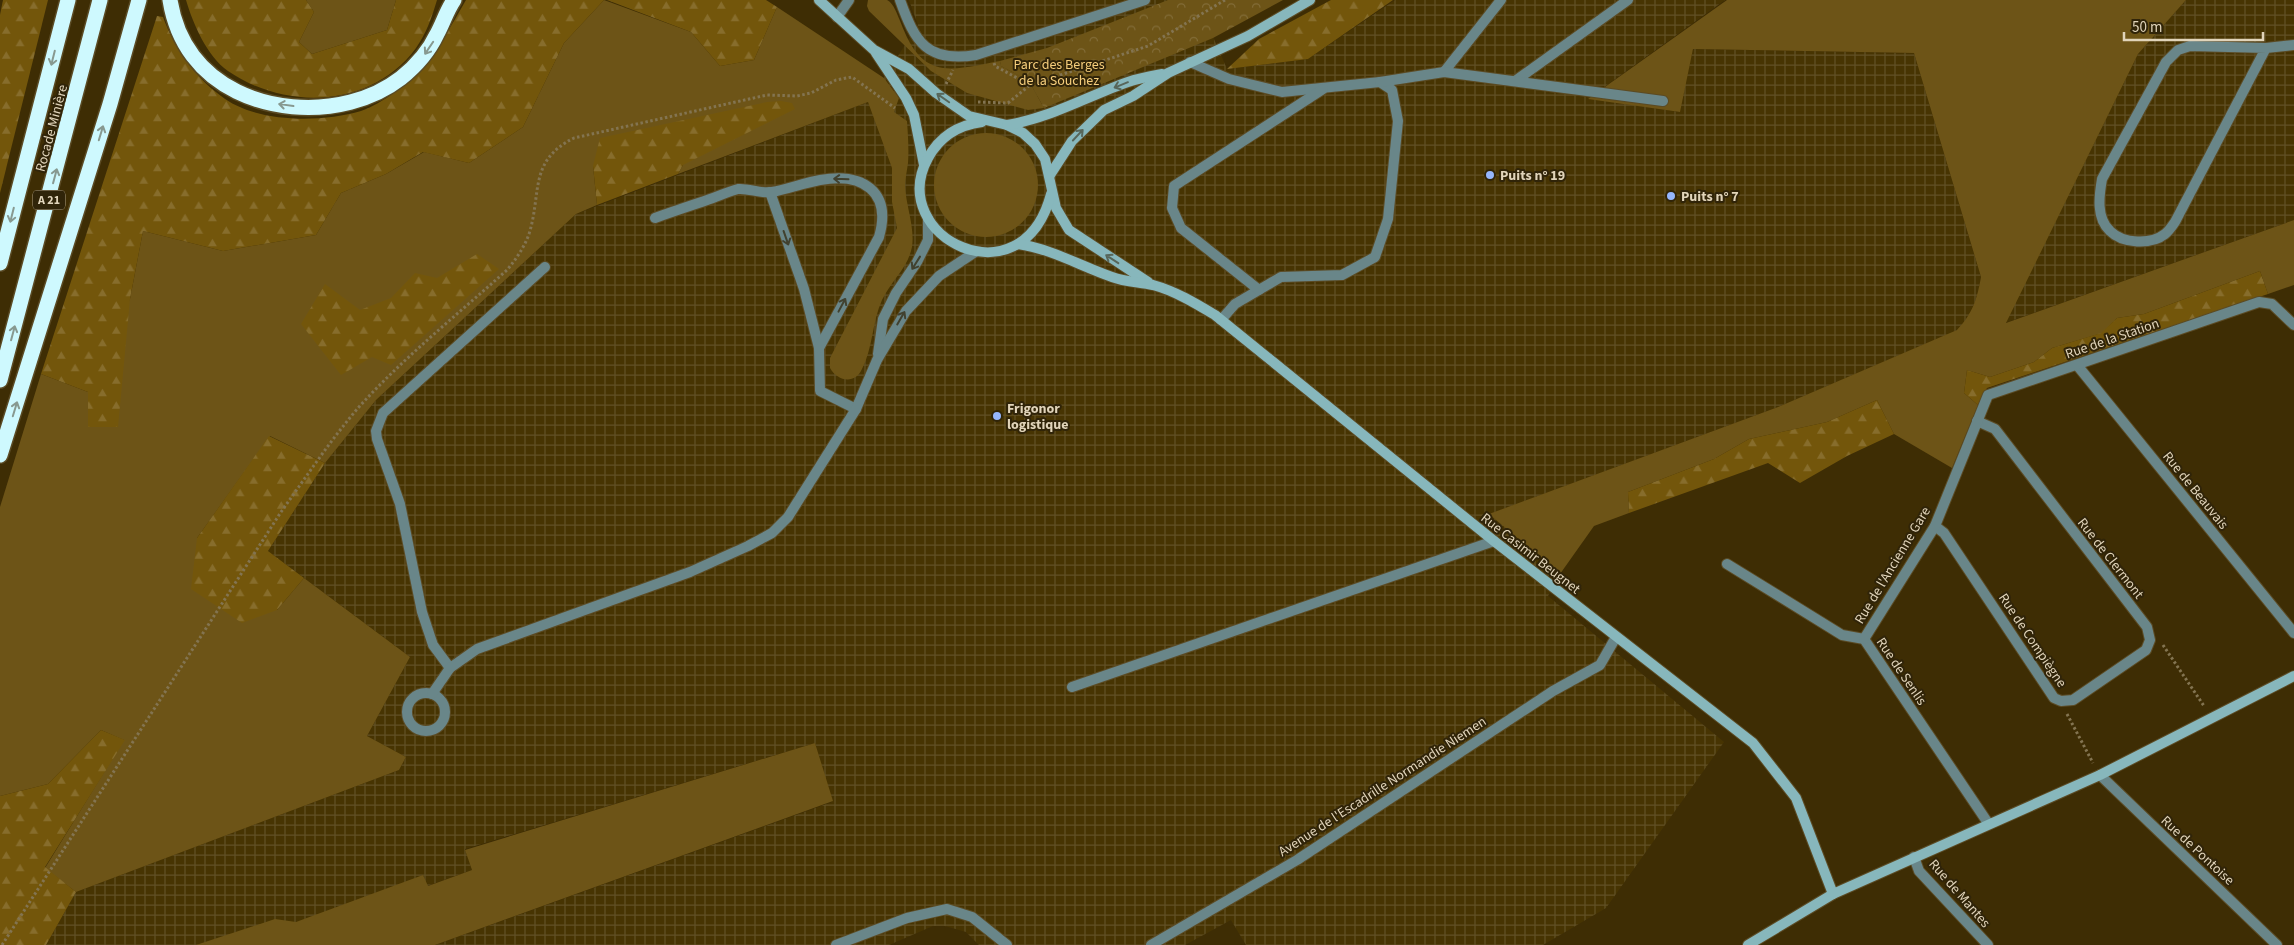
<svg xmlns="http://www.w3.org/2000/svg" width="2294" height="945" font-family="'Source Sans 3',sans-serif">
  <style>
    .industrial { fill: url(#industrial-grid) }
    .green { fill: #6d5417 }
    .forest { fill: url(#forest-firs) }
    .park { fill: url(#park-crowns) }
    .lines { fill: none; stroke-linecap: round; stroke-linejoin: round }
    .lane-casing { stroke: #5b4b25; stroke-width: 12 }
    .street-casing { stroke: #5b4b25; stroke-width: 12 }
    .secondary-casing { stroke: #5b4b25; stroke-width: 12 }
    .highway-casing { stroke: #5b4b25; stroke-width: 18 }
    .path { stroke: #837451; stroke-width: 3; stroke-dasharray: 2.5 2.5; stroke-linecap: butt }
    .lane { stroke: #698689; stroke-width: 10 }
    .street { stroke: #698689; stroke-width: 10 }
    .secondary { stroke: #87b7bc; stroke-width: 10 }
    .highway { stroke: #cef9fe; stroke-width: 15 }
    .oneway { stroke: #879990 }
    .oneway2 { stroke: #57665a }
    .oneway3 { stroke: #41412f }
    .poi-dot { fill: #95b6fd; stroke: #302409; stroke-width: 2 }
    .labels { text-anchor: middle; stroke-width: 4; stroke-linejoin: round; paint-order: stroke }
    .shield { fill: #302409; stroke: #ac9f85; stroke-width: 1 }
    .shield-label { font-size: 12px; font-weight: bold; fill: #e1d4ba }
    .park-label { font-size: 14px; fill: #f6ce7c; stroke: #302409 }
    .street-label { font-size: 14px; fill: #e1d4ba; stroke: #302409 }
    .poi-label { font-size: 14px; font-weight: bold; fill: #e1d4ba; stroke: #302409; text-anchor: start }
  </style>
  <defs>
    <pattern id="industrial-grid" width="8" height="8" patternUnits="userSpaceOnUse" patternTransform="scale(1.25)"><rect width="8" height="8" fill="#473402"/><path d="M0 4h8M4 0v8" fill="none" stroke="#615025"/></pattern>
    <pattern id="forest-firs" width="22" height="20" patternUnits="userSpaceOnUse" patternTransform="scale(1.25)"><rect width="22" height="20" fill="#73560b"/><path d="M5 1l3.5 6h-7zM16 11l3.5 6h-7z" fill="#876d2c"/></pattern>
    <pattern id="park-crowns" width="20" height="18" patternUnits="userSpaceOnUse" patternTransform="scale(1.25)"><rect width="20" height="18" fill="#6d5417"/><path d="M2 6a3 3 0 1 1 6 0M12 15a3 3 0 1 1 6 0" fill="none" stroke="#826c37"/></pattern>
  </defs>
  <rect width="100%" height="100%" fill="#3e2d04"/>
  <g class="industrial">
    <path d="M909 0H1197L1227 69 1308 59 1395 0H1725L1589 98 1679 112 1693 49 1914 53 1981 277 1978 294 1969 318 1958 330 1778 407 1490 514 1560 574 1548 596 1724 742 1606 908 1543 945H1246L1231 920 1185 945H979L966 932 945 926H933L889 945H435L832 802 815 743 465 849 472 870 261 945H46L76 892 399 770 406 757 367 736 410 657 268 551 325 463 376 400 576 214 868 102 918 25Z"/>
    <path d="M2186 0H2294V220L2005 323 2138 54Z"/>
  </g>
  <g class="green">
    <path d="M306 0H396L387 30 312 54 299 42 314 12Z"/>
    <path d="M604 0 691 32 720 66 754 60 777 7 884 78 899 98 894 112 907 121C908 135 909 150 908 163 907 171 905 179 905 186 906 206 915 227 912 247 908 268 891 281 882 300 872 322 873 348 862 369 855 385 837 381 830 368V358L897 228 892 202V168L868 102 678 174 683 165 593 166 597 205 576 214 376 400 325 463 270 436 197 538 277 610 304 578 410 657 367 736 406 757 399 770 76 892 45 868 124 740 101 730 48 784 0 796V507L41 374 88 392 130 299 143 231 223 251 316 235 341 193 386 174 424 152 469 163 523 127 564 43Z"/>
    <path d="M868 0C873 0 882 0 887 0 902 6 903 62 943 68 962 70 982 64 1000 61L1001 66 1029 81 1044 108 1028 110 967 93 931 71 869 11 867 6Z"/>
    <path d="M1727 0H2186L2138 54 2006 323 2294 220V285L2268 294 2260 271 2144 314 2117 318 2102 333 2052 348 2034 362 1990 377 1967 370 1964 393 1978 405 1952 468 1894 434 1877 400 1827 422 1749 439 1714 459 1628 492 1629 513 1594 526 1560 574 1489 514 1778 407 1957 330C1973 313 1977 299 1981 277L1914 53 1693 49 1680 112 1588 99Z"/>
    <circle cx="986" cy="185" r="52"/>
    <path d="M815 743 833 801 435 945H196L275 919 296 922 423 875 428 886 472 870 465 850Z"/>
  </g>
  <g class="forest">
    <path d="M3 0H48L0 193V15Z"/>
    <path d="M186 0H306L314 12 299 42 312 54 387 30 396 0H437C432 17 426 34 416 48 372 108 286 111 228 71 207 56 193 24 186 0Z"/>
    <path d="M466 0H604L564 43 523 127 469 163 423 152 386 174 341 193 316 235 223 251 143 231 130 299 118 427H88V392L41 374 157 16 163 17C175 49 193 75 221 96 255 123 320 123 361 111 371 108 385 99 394 93 427 71 447 33 466 0Z"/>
    <path d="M607 0H766L777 7 754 60 720 66 691 32Z"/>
    <path d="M1331 0H1393L1308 59 1227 69 1259 39Z"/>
    <path d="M781 101 792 103 795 109 683 165 678 174 597 205 593 166 600 138 767 102Z"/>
    <path d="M477 254 499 269 391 365 372 357 341 375 301 324 325 284 360 310 391 298 415 273 437 278Z"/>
    <path d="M2260 271 2268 294 1987 388 1978 405 1964 393 1967 370 1990 377 2034 362 2052 348 2101 333 2117 318 2144 314Z"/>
    <path d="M1877 400 1894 434 1847 456 1800 483 1768 463 1629 513 1628 492 1714 459 1749 439 1827 422Z"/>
    <path d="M269 436 325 463 268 551 304 578 277 610 242 623 191 589 197 538Z"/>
    <path d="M101 730 125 740 45 867 76 892 46 945H0V796L48 784Z"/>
  </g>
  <path class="park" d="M1168 0H1283L1213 38 1044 108 1029 81 1001 66 1000 61 1047 48Z"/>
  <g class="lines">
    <g class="lane-casing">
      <g id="lane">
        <path d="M900 0C915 42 927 63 976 55L1145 0"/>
        <path d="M837 17 849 0"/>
        <path d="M2266 48 2175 222C2172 226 2169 231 2165 234 2151 245 2123 244 2110 231 2096 218 2099 196 2102 179L2166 62 2178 50 2190 46 2266 48 2294 45"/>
        <path d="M1190 62 1229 79 1282 92 1380 82 1392 90 1398 121 1388 219 1375 257 1342 275 1281 277 1235 304 1221 320"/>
        <path d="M1444 72 1501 0"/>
        <path d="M1515 81 1628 0"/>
        <path d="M1380 82 1444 72 1663 101"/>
        <path d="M770 192 804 289 819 348 820 391 856 409"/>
        <path d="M655 218C674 211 693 205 713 198 721 195 730 191 738 189 749 188 761 194 772 192 788 189 804 183 820 180 863 172 892 192 879 237L819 348"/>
        <path d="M1259 290 1181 228 1172 208 1174 186 1323 89"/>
        <path d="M450 668 433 645 422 612 400 504 377 439 376 431 383 413 545 267"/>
        <path d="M1072 687 1494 541"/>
      </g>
    </g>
    <g class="street-casing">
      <g id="street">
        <path d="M878 354 883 319 896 293 917 262 928 240V218"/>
        <path d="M2077 365 2294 633"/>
        <path d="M1935 526 1944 533 2054 698 2061 701 2073 700 2146 650 2150 640 2147 627 1995 429 1977 421"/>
        <path d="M1727 564 1842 635 1864 639 1988 823"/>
        <path d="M1864 639 1935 526 1988 395 2259 302 2272 304 2294 325"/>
        <circle cx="426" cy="712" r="19"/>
        <path d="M432 694 450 668 477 649 690 572 748 546 772 533 788 517 856 409 877 360 906 311 939 276 975 252"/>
        <path d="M2100 775 2277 945"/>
        <path d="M1914 857 1919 871 1988 945"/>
        <path d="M836 945 907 918 947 909 972 917 1007 945"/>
        <path d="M1151 945 1297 860 1553 691 1600 665 1616 637"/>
      </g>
    </g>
    <g class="secondary-casing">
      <g id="secondary">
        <path d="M819 0 874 50 909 69 936 93 969 116 1007 125 1023 133 1035 144 1045 159 1056 208 1069 230 1148 282"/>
        <path d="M876 53 906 98 914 115 924 165"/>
        <path d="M982 122C958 125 940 136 928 158 885 237 1022 305 1051 194"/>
        <path d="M1007 125C1050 118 1088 96 1128 82 1139 78 1151 76 1162 74"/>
        <path d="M1050 175 1072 141 1104 110 1133 96 1168 73 1248 36 1310 0"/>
        <path d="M1018 244C1052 249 1080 266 1112 277 1125 282 1139 282 1153 285 1175 291 1195 303 1215 315L1494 541 1753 743 1796 798 1833 894"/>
        <path d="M1748 945 1833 894 2100 775 2294 676"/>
      </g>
    </g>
    <g class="highway-casing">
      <g id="highway">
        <path d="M170 0C173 19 181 40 193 56 239 117 343 123 401 78 416 66 429 51 437 34 443 23 447 10 454 0"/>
        <path d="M0 263 68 0"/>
        <path d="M0 380 100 0"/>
        <path d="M0 455 110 104 139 0"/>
      </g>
    </g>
    <g class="path">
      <path d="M994 63 995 66 1030 85"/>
      <path d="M946 84 953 70"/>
      <path d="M978 102 1008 103 1030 85 1148 46 1225 0"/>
      <path d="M2163 645 2204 706"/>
      <path d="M2067 714 2093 763"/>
      <path d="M2 945 281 512C306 477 330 441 358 408 403 358 457 315 507 270 516 259 524 248 529 234 542 193 528 161 574 138L767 95 797 96 811 93 836 80 852 77 895 108"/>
    </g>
    <use href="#lane" class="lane"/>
    <use href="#street" class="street"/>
    <use href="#secondary" class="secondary"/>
    <use href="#highway" class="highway"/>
  </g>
  <defs><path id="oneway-shaft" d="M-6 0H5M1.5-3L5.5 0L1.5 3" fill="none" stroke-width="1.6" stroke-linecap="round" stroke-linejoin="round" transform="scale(1.25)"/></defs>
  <g class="oneway">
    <use href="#oneway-shaft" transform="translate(429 48) rotate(124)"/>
    <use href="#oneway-shaft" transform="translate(53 58) rotate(104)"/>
    <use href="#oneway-shaft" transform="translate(286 105) rotate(-172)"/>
    <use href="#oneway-shaft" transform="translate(101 133) rotate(-73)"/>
    <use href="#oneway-shaft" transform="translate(55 176) rotate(-75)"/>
    <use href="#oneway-shaft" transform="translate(12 215) rotate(104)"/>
    <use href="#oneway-shaft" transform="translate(13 333) rotate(-75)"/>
    <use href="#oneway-shaft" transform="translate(15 409) rotate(-73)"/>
  </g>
  <g class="oneway2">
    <use href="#oneway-shaft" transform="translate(1121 85) rotate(158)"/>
    <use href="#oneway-shaft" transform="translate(943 98) rotate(-145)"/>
    <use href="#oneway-shaft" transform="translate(1078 135) rotate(-47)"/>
    <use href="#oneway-shaft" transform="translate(1112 259) rotate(-147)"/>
  </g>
  <g class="oneway3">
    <use href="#oneway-shaft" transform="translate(841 179) rotate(-178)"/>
    <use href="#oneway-shaft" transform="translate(786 238) rotate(71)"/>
    <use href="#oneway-shaft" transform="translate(916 263) rotate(122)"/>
    <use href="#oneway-shaft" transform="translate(842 305) rotate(-62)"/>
    <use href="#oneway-shaft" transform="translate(901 318) rotate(-60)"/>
  </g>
  <g class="poi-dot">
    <circle cx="1490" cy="175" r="5"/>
    <circle cx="1671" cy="196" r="5"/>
    <circle cx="997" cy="416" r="5"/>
  </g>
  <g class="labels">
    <rect class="shield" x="33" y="190.5" width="32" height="19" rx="4"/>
    <g class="shield-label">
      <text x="49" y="204">A 21</text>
    </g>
    <g class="park-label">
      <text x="1059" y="69">Parc des Berges<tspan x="1059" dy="16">de la Souchez</tspan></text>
    </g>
    <g class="street-label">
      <text transform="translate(51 128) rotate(-75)" y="5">Rocade Minière</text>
      <text transform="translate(2112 338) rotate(-19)" y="5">Rue de la Station</text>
      <text transform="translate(2196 490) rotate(51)" y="5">Rue de Beauvais</text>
      <text transform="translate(1531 553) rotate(38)" y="5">Rue Casimir Beugnet</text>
      <text transform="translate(2111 558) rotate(52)" y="5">Rue de Clermont</text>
      <text transform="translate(1892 565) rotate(-59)" y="5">Rue de l'Ancienne Gare</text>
      <text transform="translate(2033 640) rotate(56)" y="5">Rue de Compiègne</text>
      <text transform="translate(1902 671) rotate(56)" y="5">Rue de Senlis</text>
      <text transform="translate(1382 786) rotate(-33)" y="5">Avenue de l'Escadrille Normandie Niemen</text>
      <text transform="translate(2198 850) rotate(43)" y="5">Rue de Pontoise</text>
      <text transform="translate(1960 893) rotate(49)" y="5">Rue de Mantes</text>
    </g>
    <g class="poi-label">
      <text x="1500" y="180">Puits n° 19</text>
      <text x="1681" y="201">Puits n° 7</text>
      <text x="1007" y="413">Frigonor<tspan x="1007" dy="16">logistique</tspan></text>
    </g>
  </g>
  <path d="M2124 32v8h139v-8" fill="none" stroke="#e1d4ba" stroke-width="2.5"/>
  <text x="2132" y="32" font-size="15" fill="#e1d4ba" stroke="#302409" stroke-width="4" paint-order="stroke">50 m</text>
</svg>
